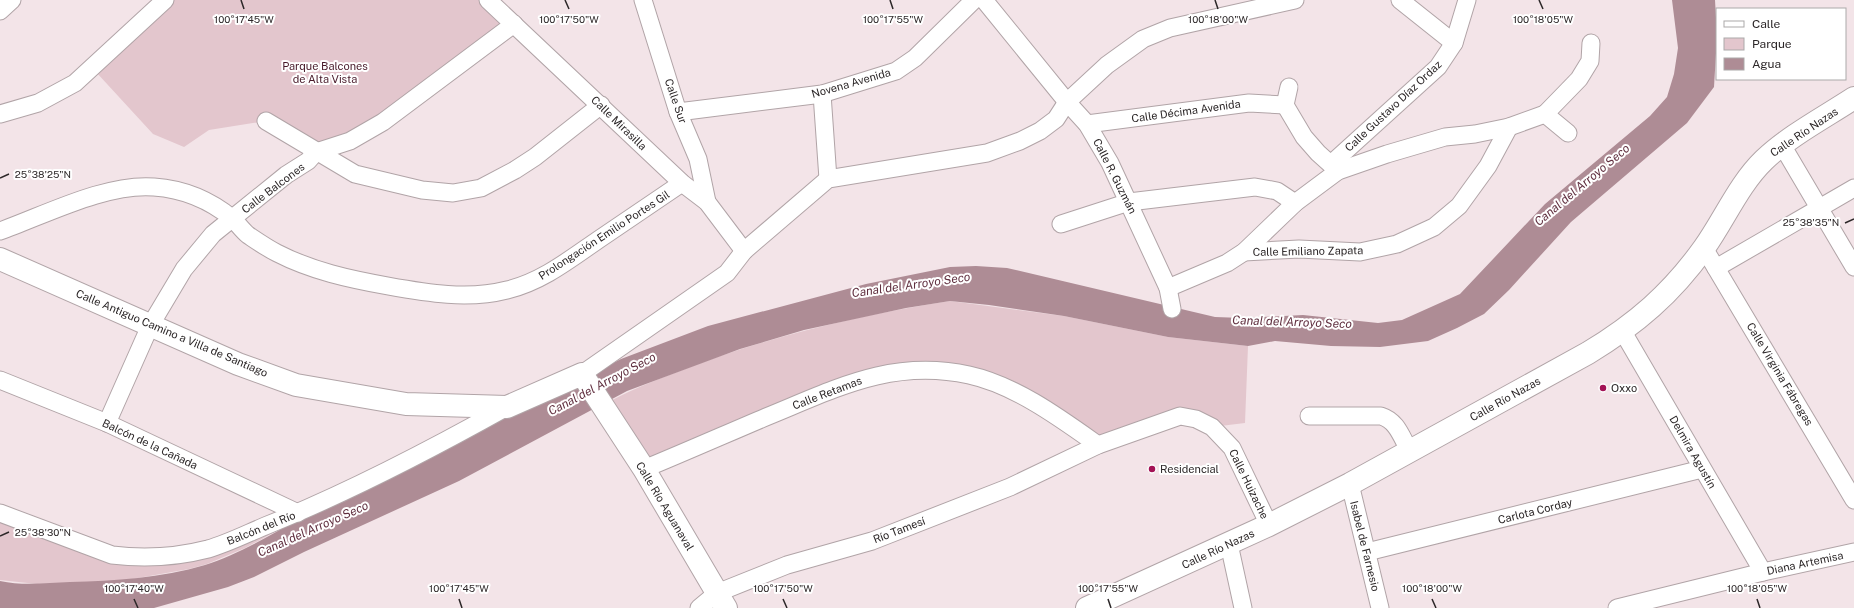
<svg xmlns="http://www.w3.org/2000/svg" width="1854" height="608" font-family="'Public Sans',sans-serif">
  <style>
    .green { fill: #e3c6cd }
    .water { fill: #ae8c95 }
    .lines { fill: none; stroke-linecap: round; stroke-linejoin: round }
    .street-casing { stroke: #b1a4a7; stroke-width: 19 }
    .secondary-casing { stroke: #b1a4a7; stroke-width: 24 }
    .street { stroke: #fff; stroke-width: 17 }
    .secondary { stroke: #fff; stroke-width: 22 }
    .ticks { fill: none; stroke: #2c2728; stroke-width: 1.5 }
    .poi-dot { fill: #a31255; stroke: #fff; stroke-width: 1.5 }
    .labels { text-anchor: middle; stroke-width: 4; stroke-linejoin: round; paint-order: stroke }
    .park-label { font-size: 11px; fill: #471929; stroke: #fff }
    .street-label { font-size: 11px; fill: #2c2728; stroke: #fff }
    .poi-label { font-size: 11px; fill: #2c2728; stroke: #fff; text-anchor: start }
    .water-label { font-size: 12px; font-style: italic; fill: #602f3f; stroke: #fff }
    .ticks-label { font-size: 10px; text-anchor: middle; fill: #2c2728; stroke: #fff; stroke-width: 4; stroke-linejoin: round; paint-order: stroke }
  </style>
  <rect width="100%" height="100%" fill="#f3e4e8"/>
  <g class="green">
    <path d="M173 0H489L514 24 383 122 316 152 266 121 209 130 184 147 153 134 96 72Z"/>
    <path d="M950 301 1064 316 1168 337 1248 346 1245 423 1212 427 1196 419 1098 445 969 375 887 373 644 469 603 405C628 391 653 381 680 371 767 337 858 315 950 301Z"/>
    <path d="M0 513 94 550 151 557 295 521 245 548 207 564 189 569 121 581 37 584 0 580Z"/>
  </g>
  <path class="water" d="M1672 0H1715L1717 36 1714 87 1687 123 1571 222 1509 290 1484 314 1457 328 1428 341 1380 347 1331 346 1275 341 1248 346 1168 337 1064 316 989 305 950 301 906 308 804 330 740 349 627 391 459 481 304 552 254 577 228 587 154 608H0V581C22 586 47 583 70 582 115 581 161 578 205 565 234 556 268 537 295 521L621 359 708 326 866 284 950 267 976 266 1007 268 1215 317 1243 318 1303 315 1378 323 1402 320 1460 294 1545 204 1650 116 1667 97 1674 74 1678 48Z"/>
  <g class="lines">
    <g class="street-casing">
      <g id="street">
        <path d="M488 0 682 183 707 202 744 251"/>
        <path d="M643 0 678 112 698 159 707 202"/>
        <path d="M984 0 1067 102 1087 124 1110 163 1168 288 1172 309"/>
        <path d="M1400 0 1454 43"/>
        <path d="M0 11 12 0"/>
        <path d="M1289 87 1285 105 1304 137 1318 153 1338 171"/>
        <path d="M822 94 828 179"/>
        <path d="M678 112 822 94 896 71 915 58 974 0"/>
        <path d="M0 114 38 103 75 83 165 0"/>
        <path d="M1545 114 1579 79 1590 61 1591 43"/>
        <path d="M266 121 355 174 422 190 453 193 481 188 515 170 535 157 601 105"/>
        <path d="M1087 124 1249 103 1285 105"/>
        <path d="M1782 145 1854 267"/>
        <path d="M1331 164 1438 67 1454 43 1467 0"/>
        <path d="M1061 224 1129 202 1255 187 1277 191 1295 203"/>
        <path d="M0 231C45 215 106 183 154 187 183 189 210 200 233 219 238 224 242 230 248 235 257 241 267 248 277 253 312 271 349 279 388 286 427 293 468 300 507 290 541 282 569 260 598 240 626 221 654 202 682 183"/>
        <path d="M1704 248 1854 500"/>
        <path d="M1244 252 1299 249 1360 252 1397 244 1434 227 1459 206 1488 166 1509 127"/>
        <path d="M1716 268 1854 188"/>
        <path d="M1168 288 1227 263 1244 252 1295 203 1338 171 1387 154 1445 137 1475 134 1509 127 1545 114 1568 133"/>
        <path d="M1623 332 1763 572"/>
        <path d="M582 374 727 273 744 251 828 179 987 153 1020 141 1040 131 1056 119 1067 102 1107 65 1143 39 1170 28 1295 0"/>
        <path d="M0 380 107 423 298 513"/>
        <path d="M1309 416H1381C1397 421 1401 436 1409 450"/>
        <path d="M107 423 150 326 184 269 213 234 286 175 308 161 316 152 350 141 383 122 514 24"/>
        <path d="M644 469C685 452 726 434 766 417 835 389 892 358 969 375 1015 385 1060 418 1098 445"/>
        <path d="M1350 484 1380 608"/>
        <path d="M0 513 112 555C144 559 177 557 208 549 229 543 250 532 270 524 352 491 430 450 507 407"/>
        <path d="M1229 544 1243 608"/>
        <path d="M1367 552 1702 469"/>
        <path d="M699 608 717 593 787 565 872 541 1010 487 1098 445 1180 416 1196 419 1212 427 1232 448 1269 525"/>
        <path d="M1617 608 1763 572 1854 552"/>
      </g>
    </g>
    <g class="secondary-casing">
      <g id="secondary">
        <path d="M0 259 238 364 296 385 406 404 507 407 582 374 644 469 726 608"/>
        <path d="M1087 608 1269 525 1350 484 1588 353C1636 324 1671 294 1704 248 1724 220 1739 184 1764 160 1789 136 1825 117 1854 98"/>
      </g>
    </g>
    <use href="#street" class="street"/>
    <use href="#secondary" class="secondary"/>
  </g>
  <path class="ticks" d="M241 0 244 9M565 0 569 9M890 0 893 9M1215 0 1218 9M1539 0 1543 9M0 178 9 174M1845 223 1854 219M0 536 9 532M134 599 138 608M459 599 462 608M783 599 787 608M1108 599 1111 608M1432 599 1436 608M1757 599 1760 608"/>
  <g class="poi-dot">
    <circle cx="1603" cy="388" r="4"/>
    <circle cx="1152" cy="469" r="4"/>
  </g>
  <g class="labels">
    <g class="park-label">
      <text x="325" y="70">Parque Balcones<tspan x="325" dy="13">de Alta Vista</tspan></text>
    </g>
    <g class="street-label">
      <text transform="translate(851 83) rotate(-16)" y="4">Novena Avenida</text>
      <text transform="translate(676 101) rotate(71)" y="4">Calle Sur</text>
      <text transform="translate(1393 106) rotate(-43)" y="4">Calle Gustavo Díaz Ordaz</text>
      <text transform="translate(1186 111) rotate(-8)" y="4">Calle Décima Avenida</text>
      <text transform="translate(619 123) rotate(44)" y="4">Calle Mirasilla</text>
      <text transform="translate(1804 132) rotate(-34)" y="4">Calle Río Nazas</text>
      <text transform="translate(1115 176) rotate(63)" y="4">Calle R. Guzmán</text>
      <text transform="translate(273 188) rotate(-37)" y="4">Calle Balcones</text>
      <text transform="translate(604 235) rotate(-33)" y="4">Prolongación Emilio Portes Gil</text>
      <text transform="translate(1308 251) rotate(-1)" y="4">Calle Emiliano Zapata</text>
      <text transform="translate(172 333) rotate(23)" y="4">Calle Antiguo Camino a Villa de Santiago</text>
      <text transform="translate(1780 374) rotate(59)" y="4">Calle Virginia Fábregas</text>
      <text transform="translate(827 393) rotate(-21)" y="4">Calle Retamas</text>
      <text transform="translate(1505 399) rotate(-29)" y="4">Calle Río Nazas</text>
      <text transform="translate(150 444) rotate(25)" y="4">Balcón de la Cañada</text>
      <text transform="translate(1693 452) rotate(60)" y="4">Delmira Agustín</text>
      <text transform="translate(1249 484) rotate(64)" y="4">Calle Huizache</text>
      <text transform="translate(665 506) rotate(59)" y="4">Calle Río Aguanaval</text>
      <text transform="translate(1535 511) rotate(-14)" y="4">Carlota Corday</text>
      <text transform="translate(261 528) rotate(-22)" y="4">Balcón del Río</text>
      <text transform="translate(899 530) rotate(-21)" y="4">Río Tamesí</text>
      <text transform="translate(1365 546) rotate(76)" y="4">Isabel de Farnesio</text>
      <text transform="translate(1218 549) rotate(-25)" y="4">Calle Río Nazas</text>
      <text transform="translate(1805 563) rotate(-12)" y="4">Diana Artemisa</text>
    </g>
    <g class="poi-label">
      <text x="1611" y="392">Oxxo</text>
      <text x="1160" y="473">Residencial</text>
    </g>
    <g class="water-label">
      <text transform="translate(1582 185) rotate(-40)" y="4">Canal del Arroyo Seco</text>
      <text transform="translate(911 285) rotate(-8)" y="4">Canal del Arroyo Seco</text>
      <text transform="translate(1292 322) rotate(2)" y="4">Canal del Arroyo Seco</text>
      <text transform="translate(602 384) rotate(-28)" y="4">Canal del Arroyo Seco</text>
      <text transform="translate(313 529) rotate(-24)" y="4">Canal del Arroyo Seco</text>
    </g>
  </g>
  <g class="ticks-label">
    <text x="244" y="23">100°17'45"W</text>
    <text x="569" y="23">100°17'50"W</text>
    <text x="893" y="23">100°17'55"W</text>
    <text x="1218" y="23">100°18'00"W</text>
    <text x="1543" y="23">100°18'05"W</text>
    <text x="43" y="178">25°38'25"N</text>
    <text x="1811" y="226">25°38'35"N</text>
    <text x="43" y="536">25°38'30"N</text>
    <text x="134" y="592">100°17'40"W</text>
    <text x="459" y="592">100°17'45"W</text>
    <text x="783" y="592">100°17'50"W</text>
    <text x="1108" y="592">100°17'55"W</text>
    <text x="1432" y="592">100°18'00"W</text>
    <text x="1757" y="592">100°18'05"W</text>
  </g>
  <rect x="1716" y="8" width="130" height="72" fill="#ffffff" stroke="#aba9a9"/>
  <rect x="1724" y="21" width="20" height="6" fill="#ffffff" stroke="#aba9a9"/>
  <text x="1752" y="28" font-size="12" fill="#2c2728">Calle</text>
  <rect x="1724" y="38" width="20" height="12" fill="#e3c6cd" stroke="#aba9a9"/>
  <text x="1752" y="48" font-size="12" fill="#2c2728">Parque</text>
  <rect x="1724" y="58" width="20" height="12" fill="#ae8c95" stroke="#aba9a9"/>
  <text x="1752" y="68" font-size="12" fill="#2c2728">Agua</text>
</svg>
